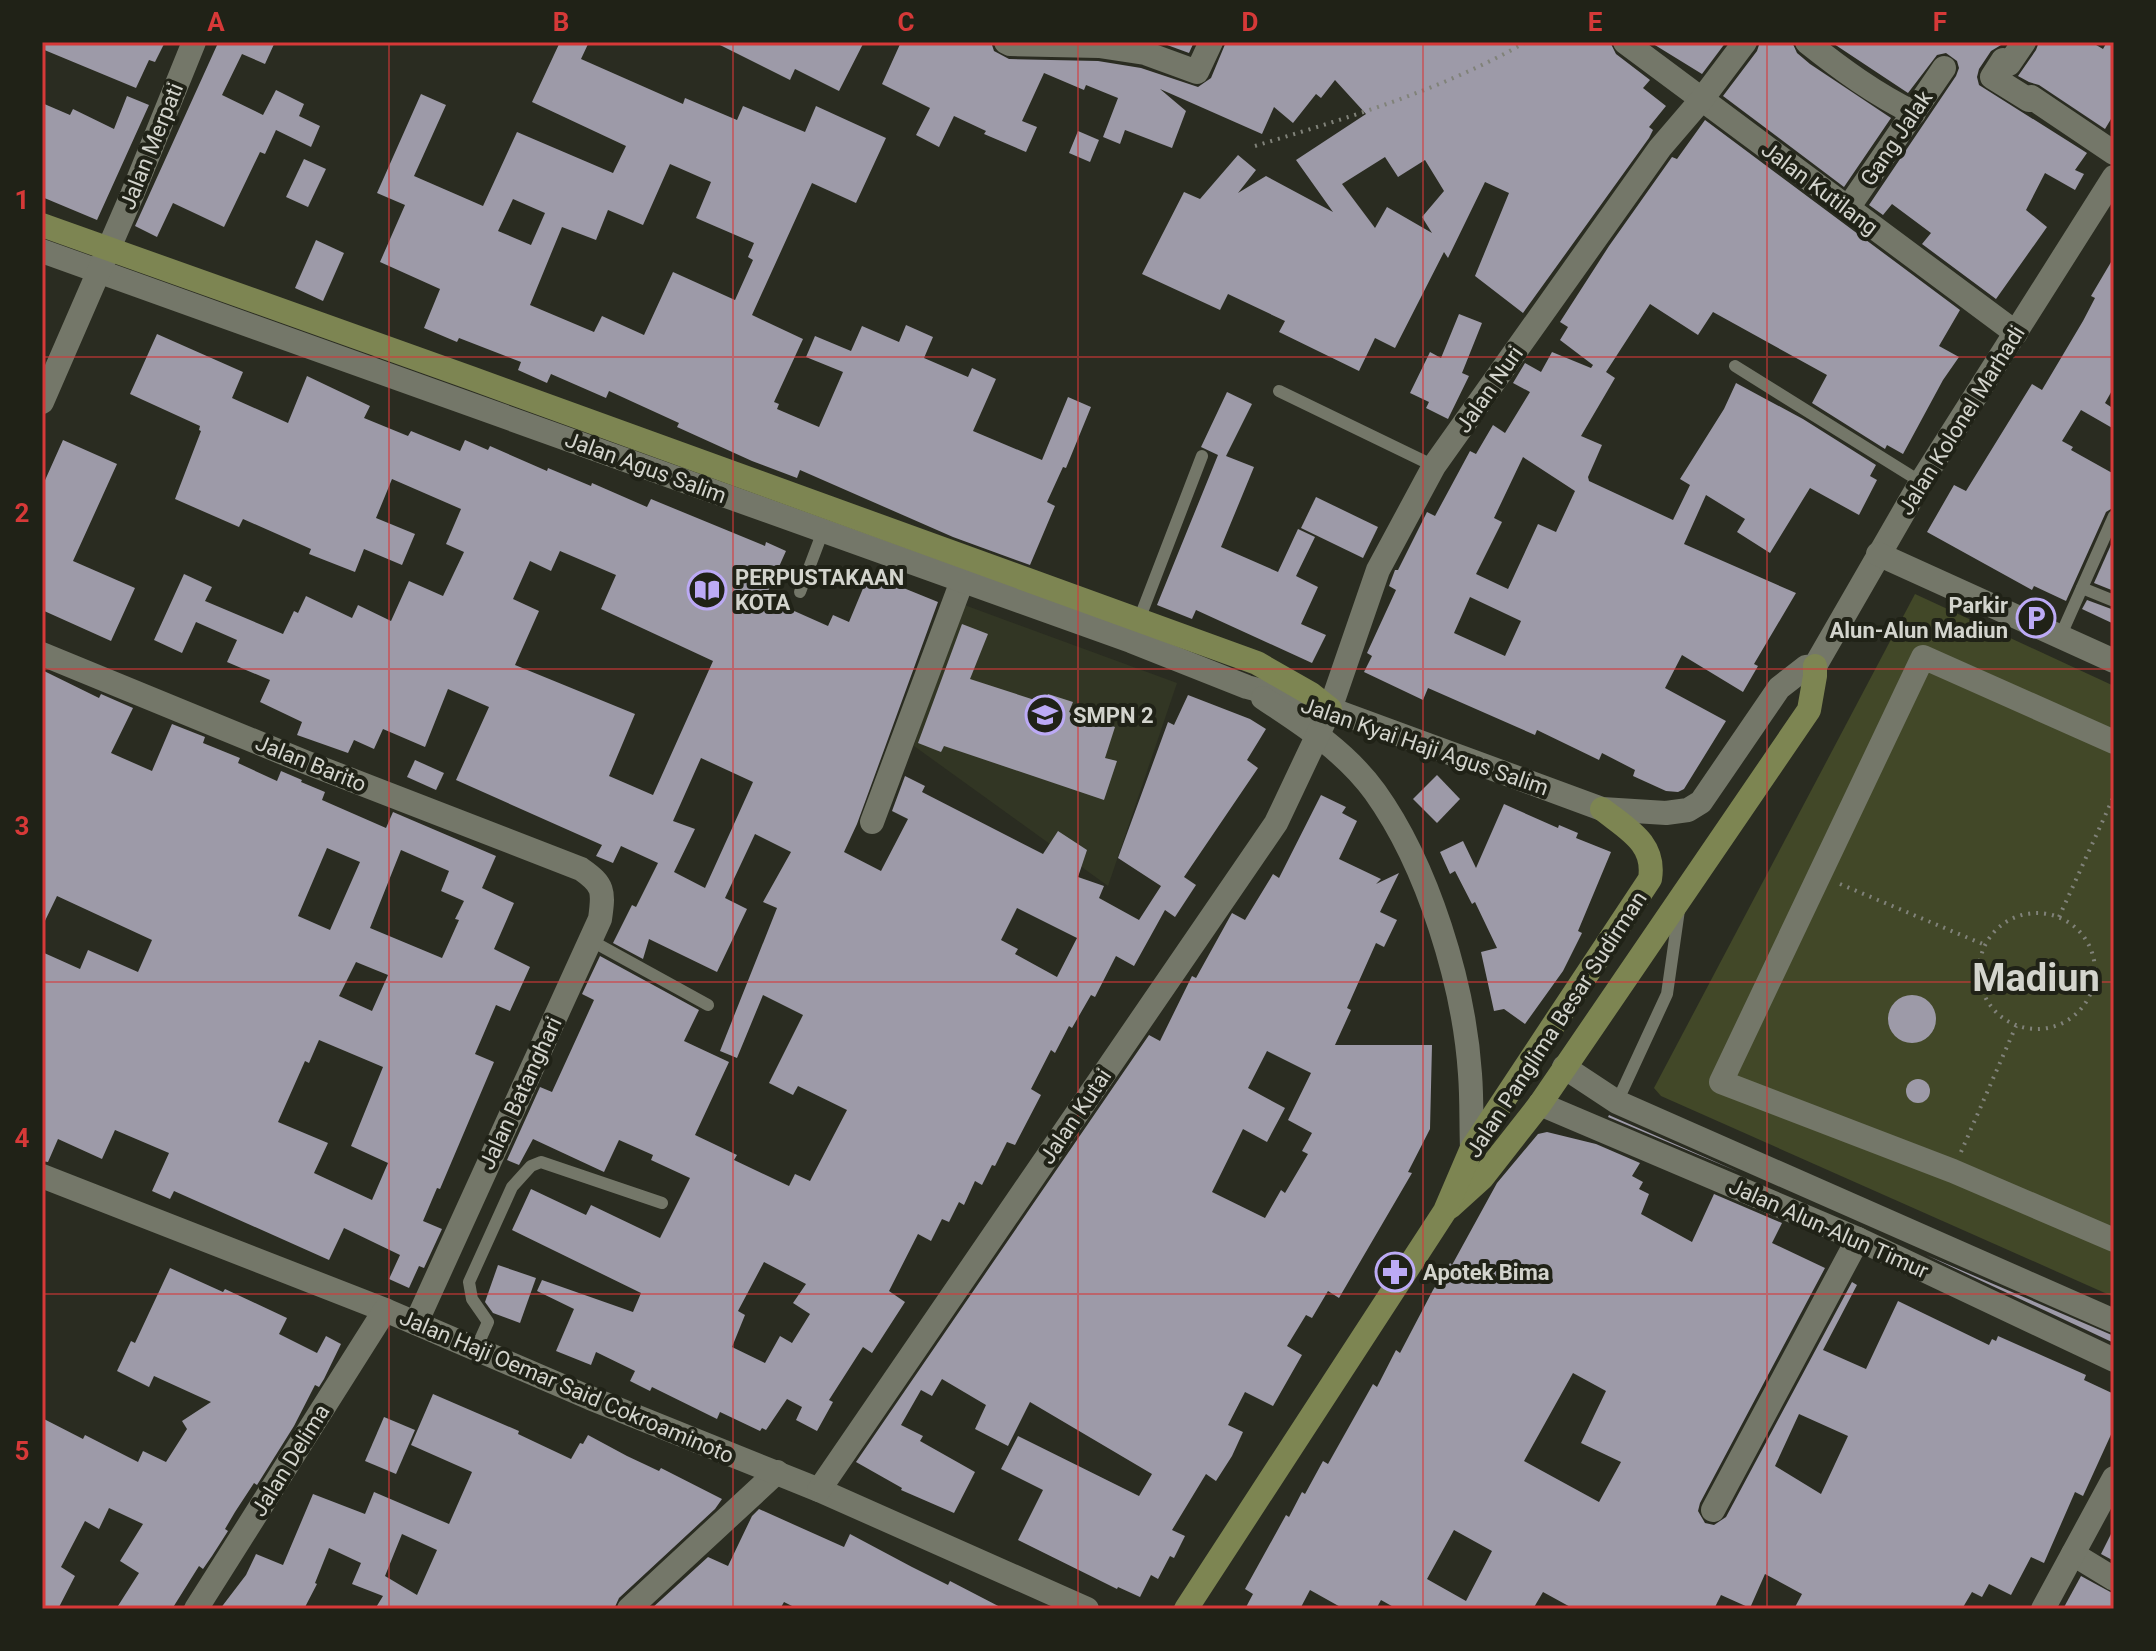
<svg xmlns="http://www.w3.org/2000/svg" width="2156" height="1651" font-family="Roboto,sans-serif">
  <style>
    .built { fill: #323624 }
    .green { fill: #424828 }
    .building { fill: #9d9aa8; fill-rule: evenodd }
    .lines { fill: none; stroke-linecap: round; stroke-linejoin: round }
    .path { stroke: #808279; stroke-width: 4; stroke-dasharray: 2 6; stroke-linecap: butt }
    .lane { stroke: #747769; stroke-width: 12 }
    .street { stroke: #747769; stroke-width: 24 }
    .secondary { stroke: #747769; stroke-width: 24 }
    .primary { stroke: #7d8552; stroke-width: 24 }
    .grid { fill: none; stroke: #d63938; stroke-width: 2; stroke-opacity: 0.55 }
    .labels { text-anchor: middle; stroke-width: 8; stroke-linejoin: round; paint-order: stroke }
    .street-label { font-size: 22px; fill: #d3d4cd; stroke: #202217 }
    .poi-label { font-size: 22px; font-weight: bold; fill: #d3d4cd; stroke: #202217; text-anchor: start }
    .town-label { font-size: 38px; font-weight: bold; fill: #d3d4cd; stroke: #202217 }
    .neatline { fill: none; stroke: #d63938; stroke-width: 3 }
    .grid-label { font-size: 26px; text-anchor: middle; font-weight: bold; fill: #d63938 }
  </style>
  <rect width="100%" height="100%" fill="#2a2c21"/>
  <path class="built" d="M959 603 1177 683 1108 886 914 746Z"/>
  <path class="green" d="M1915 594 2114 686V1297L1661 1096 1654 1088Z"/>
  <g class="building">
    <path d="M42 42H165L155 62 149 60 136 88 42 49Z"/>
    <path d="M216 42H275L265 64 242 54 222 95 263 115 276 90 304 104 299 116 320 126 311 147 276 130 265 154 260 152 224 227 173 203 157 237 135 226 218 43Z"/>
    <path d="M560 42H589L581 59 683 104 685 98 737 120 743 106 805 132 816 106 886 138 856 203 812 183 752 315 803 339 774 402 779 404 777 409 819 427 843 372 806 357 815 336 851 351 862 326 899 342 906 325 933 337 924 358 968 377 972 368 996 379 973 431 1042 460 1068 397 1091 407 1066 468 1063 467 1047 502 1055 506 1030 565 953 537 800 470 797 478 752 461 677 427 679 423 609 391 606 398 551 374 547 383 518 370 521 362 459 338 457 342 424 328 440 289 380 262 405 205 377 193 421 94 446 105 414 176 483 206 517 132 613 173 626 146 532 102ZM670 164 711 182 696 218 754 243 748 257 753 260 735 300 673 272 644 335 602 316 594 332 530 305 562 227 596 240 608 210 643 225ZM513 199 545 213 531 245 498 231Z"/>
    <path d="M714 42H864L839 91 795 69 790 80Z"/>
    <path d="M901 42H991L994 51 1009 59 1098 61 1141 68 1198 87 1211 78 1226 42H1610L1616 54 1650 80 1643 88 1666 106 1649 127 1653 130 1649 138 1523 313 1475 276 1509 193 1485 182 1448 258 1444 252 1395 348 1375 338 1359 371 1279 332 1285 321 1228 294 1220 310 1142 274 1184 192 1200 199 1238 155 1256 170 1238 193 1266 176 1333 212 1296 160 1366 114 1335 80 1321 98 1316 94 1293 123 1274 107 1262 134 1160 89 1186 111 1172 148 1125 130 1120 144 1103 137 1118 98 1086 85 1084 90 1044 73 1022 121 1037 127 1026 152 984 134 986 131 954 116 939 147 916 135 930 108 882 84ZM1385 157 1398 177 1425 160 1444 191 1422 217 1432 233 1387 207 1375 228 1342 184Z"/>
    <path d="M1159 42H1194L1189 53Z"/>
    <path d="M1650 42H1726L1702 74Z"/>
    <path d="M1760 42H1792L1797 53 1810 64 1891 118 1844 187 1723 96 1757 51Z"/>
    <path d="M1831 42H2006L1991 51 1979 69 1977 77 1979 85 2087 153 2075 170 2084 174 2075 190 2045 173 2026 210 2047 227 1996 299 1922 244 1931 233 1892 204 1883 215 1869 205 1956 76 1959 68 1957 61 1946 53 1937 55 1908 93Z"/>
    <path d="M2039 42H2091L2103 49 2107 42H2114V114L2105 129 2039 85 2029 82 2018 76 2036 50Z"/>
    <path d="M127 96 149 105 97 220 42 197V103L70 115 73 109 114 129Z"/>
    <path d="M1705 120 1960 310 1939 346 1959 357 1943 380 1903 454 1887 445 1885 449 1812 403 1827 375 1713 312 1698 335 1650 304 1606 372 1615 378 1581 436 1602 445 1588 477 1589 481 1673 520 1690 485 1680 479 1724 409 1736 383 1803 419 1876 465 1870 476 1877 480 1859 515 1810 488 1770 553 1737 532 1745 519 1706 495 1684 544 1796 593 1754 664 1758 666 1743 692 1682 655 1665 688 1726 721 1684 789 1678 792 1666 791 1633 776 1635 770 1602 753 1599 760 1537 730 1535 735 1428 688 1423 700 1364 672 1372 656 1367 653 1396 590 1389 586 1395 570H1398L1427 512 1435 516 1470 451 1476 454 1493 425 1505 433 1530 392 1513 383 1525 363 1541 372 1552 352 1591 368 1593 365 1560 340 1568 327 1560 322 1609 246 1672 157 1677 159ZM1523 457 1575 491 1556 532 1538 524 1508 589 1476 574 1502 522 1494 518ZM1470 597 1521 621 1505 656 1454 633Z"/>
    <path d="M1078 131 1099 140 1090 162 1069 153Z"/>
    <path d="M304 159 326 169 308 207 286 197Z"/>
    <path d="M316 240 344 253 323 301 295 288Z"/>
    <path d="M2114 257V387L2105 403 2114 409V429L2081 410 2062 441 2073 447 2071 450 2114 474V507L2106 512 2066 601 2034 586 2032 590 1927 532 1954 485 1966 491 2032 384 2042 390 2083 321 2095 298 2091 296Z"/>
    <path d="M1459 314 1482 323 1462 373 1469 376 1448 419 1426 408 1429 402 1410 393 1430 352 1441 358Z"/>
    <path d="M157 334 243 372 232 398 288 423 307 376 370 406 364 418 408 436 411 431 460 451 465 440 488 450 490 446 547 471 548 468 591 486 592 483 647 507 651 499 765 546 766 542 786 551 765 598 828 626 833 615 849 622 869 574 938 602 857 824 844 852 881 871 908 819 892 811 905 776 925 786 922 792 1043 854 1058 831 1087 850 1078 877 1104 886 1099 898 1139 920 1161 886 1118 858 1168 722 1174 725 1188 695 1250 719 1266 729 1247 760 1258 768 1184 877 1196 885 1175 917 1165 910 1134 966 1116 956 1095 997 1091 995 1072 1028 1069 1026 1055 1053 1051 1050 1031 1089 1041 1095 1015 1145 1007 1142 995 1166 992 1165 982 1185 975 1181 964 1205 959 1202 949 1222 942 1219 931 1241 918 1234 889 1291 905 1302 872 1353 863 1347 829 1400 833 1402 817 1431 796 1420 802 1407 787 1399 766 1430 762 1428 760 1431 720 1412 717 1419 652 1387 650 1391 630 1381 635 1371 596 1352 591 1365 556 1351 574 1309 537 1291 542 1280 633 1312 641 1293 512 1230 531 1189 586 1215 591 1205 660 1238 690 1178 651 1160 653 1155 619 1140 604 1172 533 1139 519 1165 507 1160 540 1087 552 1092 594 1000 582 994 600 956 699 1010 684 1041 729 1062 695 1135 737 1155 734 1160 789 1186 795 1174 810 1181 847 1110 798 1086 793 1095 769 1083 803 1015 763 995 737 1058 720 1051 777 908 763 902 791 852 755 834 725 898 747 909 717 972 649 939 643 959 613 943 632 905 636 907 658 863 621 846 613 863 596 856 602 845 456 780 489 707 448 689 425 747 383 729 374 749 354 740 348 753 297 735 302 722 260 702 270 680 227 662 237 640 196 622 182 653 154 640 184 574 212 587 205 601 283 634 294 611 298 613 306 596 352 618 358 605 391 621 409 581 443 596 464 552 446 544 461 509 392 479 376 518 415 534 402 565 364 549 355 572 309 554 311 549 243 519 239 527 175 499 201 431 199 430 200 426 130 394ZM560 551 616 575 601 609 713 661 653 795 609 776 635 714 515 665 539 611 513 599 530 561 551 571ZM701 758 753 782 705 888 674 872 695 829 673 821ZM1017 908 1077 938 1057 977 1015 954 1018 949 1001 940ZM764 1262 806 1284 793 1303 810 1314 792 1343 780 1336 765 1363 732 1347 745 1315 738 1311Z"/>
    <path d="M1227 392 1252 404 1226 456 1254 467 1221 547 1278 572 1298 529 1315 537 1296 576 1318 587 1301 624 1326 635 1312 663 1196 610 1192 619 1157 605 1218 455 1201 447Z"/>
    <path d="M63 440 117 464 73 561 135 588 111 641 42 610V487Z"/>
    <path d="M1316 497 1378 527 1363 558 1301 528Z"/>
    <path d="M2114 538V591L2094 583Z"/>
    <path d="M2087 600 2114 610V624L2082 609Z"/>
    <path d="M962 624 988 634 970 679 1044 703 1048 694 1073 702 1069 712 1115 727 1105 758 1117 761 1104 800 944 746 941 752 918 743Z"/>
    <path d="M42 670 99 698 101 694 133 708 111 753 152 771 172 724 205 737 203 743 240 758 238 763 277 781 281 771 302 780 301 782 325 792 322 800 386 828 393 812 496 856 482 888 514 903 494 949 530 967 510 1011 496 1005 475 1054 494 1062 440 1189 437 1188 423 1221 442 1229 424 1268 419 1266 409 1288 389 1279 400 1255 344 1228 329 1260 174 1191 170 1199 152 1191 169 1153 115 1130 102 1159 58 1139 48 1162 42 1161V952L80 969 88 950 138 972 152 940 57 896 42 927ZM327 848 360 862 330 930 298 916ZM401 850 449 871 441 891 464 901 455 919 459 920 442 958 370 928ZM356 962 388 975 372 1011 339 996ZM319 1040 383 1067 351 1146 388 1163 372 1200 314 1173 328 1143 278 1122 305 1061 309 1063Z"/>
    <path d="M415 760 444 773 436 790 407 777Z"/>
    <path d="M1437 775 1460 799 1437 823 1413 799Z"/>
    <path d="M1321 795 1346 807 1342 813 1357 821 1339 859 1381 879 1376 884 1399 873 1380 912 1397 920 1384 947 1376 943 1347 1008 1351 1010 1335 1045H1432L1430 1129 1408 1172 1412 1173 1339 1298 1328 1291 1312 1318 1306 1315 1287 1346 1302 1355 1273 1406 1245 1392 1228 1425 1243 1432 1232 1456 1216 1481 1206 1474 1172 1530 1185 1536 1174 1558 1170 1556 1158 1579 1151 1575 1140 1597 1118 1587 1117 1589 1018 1540 1043 1490 1001 1469 1018 1436 1139 1496 1152 1474 1030 1402 1008 1446 975 1429 986 1405 942 1379 932 1396 921 1390 901 1425 923 1436 920 1441 975 1472 954 1513 901 1490 902 1488 856 1462 1149 1035 1160 1041 1192 976 1196 978 1232 913 1245 920 1273 874 1279 878ZM1267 1051 1311 1073 1288 1120 1312 1133 1302 1151 1308 1154 1285 1193 1281 1190 1265 1218 1212 1192 1243 1129 1267 1142 1285 1108 1248 1088Z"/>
    <path d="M1504 804 1558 828 1559 825 1578 833 1576 838 1611 852 1578 931 1582 933 1563 971 1525 1024 1504 1009 1494 1011 1481 952 1497 948 1475 902 1472 904 1455 871 1450 874 1440 852 1463 841 1476 868Z"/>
    <circle cx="1912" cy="1019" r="24"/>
    <circle cx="1918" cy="1091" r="12"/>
    <path d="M1609 1115 1611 1116 1741 1173 1608 1117Z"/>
    <path d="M1547 1132 1596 1144 1640 1163 1632 1176 1643 1182 1639 1189 1649 1194 1641 1214 1692 1242 1714 1194 1782 1223 1772 1243 1825 1268 1700 1503 1698 1511 1705 1523 1714 1525 1726 1517 1852 1282 1857 1285 1823 1350 1866 1369 1898 1301 1989 1345 1992 1339 1996 1341 1998 1336 2086 1375 2084 1380 2114 1394V1428L2083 1496 2075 1492 2044 1563 2031 1557 2011 1595 1989 1584 1982 1597 1972 1592 1962 1609H1794L1802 1594 1765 1574 1750 1608 1721 1595 1714 1609H1574L1543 1592 1533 1609H1397L1381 1600 1376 1609H1344L1310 1590 1300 1609H1245L1253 1594 1245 1589 1286 1515 1289 1517 1302 1492 1305 1494 1323 1461 1328 1464 1373 1384 1377 1387 1396 1350 1400 1353 1433 1290 1450 1263 1452 1265 1497 1183 1538 1134ZM1573 1373 1606 1391 1581 1443 1621 1462 1599 1502 1524 1461ZM1799 1414 1848 1436 1821 1494 1775 1466ZM1454 1530 1492 1551 1466 1601 1427 1579Z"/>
    <path d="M1926 1255 2114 1336V1343Z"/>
    <path d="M498 1265 536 1278 520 1323 493 1313 485 1302Z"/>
    <path d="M170 1268 223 1292 225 1289 287 1318 279 1334 317 1353 326 1336 341 1344 324 1379 319 1387 315 1385 294 1426 257 1485 254 1483 235 1512 225 1529 228 1531 212 1556 203 1569 199 1566 172 1609H116L139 1573 120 1561 143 1524 109 1508 99 1529 85 1521 61 1567 75 1576 58 1609H42V1418L83 1439 85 1435 138 1462 143 1451 166 1462 187 1429 182 1421 211 1402 154 1376 149 1387 117 1371 131 1341 135 1343Z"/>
    <path d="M433 1394 519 1431 518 1434 571 1459 580 1443 583 1444 588 1435 627 1456 659 1471 661 1468 722 1499 715 1509 619 1598 614 1609H375L383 1596 352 1584 361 1563 329 1548 315 1583 317 1584 304 1609H220L246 1575 256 1554 283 1565 313 1494 365 1514 374 1492 449 1524 472 1472 411 1445ZM402 1534 437 1550 417 1595 385 1576Z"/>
    <path d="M384 1417 415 1430 396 1474 365 1461Z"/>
    <path d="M759 1509 844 1547 850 1534 912 1567 948 1585 950 1581 1004 1609H798L784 1602 780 1609H651L708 1557 728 1566 752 1516Z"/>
    <path d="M2114 1528V1561L2101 1554Z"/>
    <path d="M2081 1576 2114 1594V1609H2063Z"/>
  </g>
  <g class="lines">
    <g class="path">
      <path d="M1255 146C1347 118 1442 90 1526 42"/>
      <path d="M1840 884 1985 945"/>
      <circle cx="2037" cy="971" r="58"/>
      <path d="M2059 917 2114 796"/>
      <path d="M1961 1152 2016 1026"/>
    </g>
    <g class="lane">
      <path d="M1735 366 1921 482"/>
      <path d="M1279 391 1434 466"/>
      <path d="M2082 588 2114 601"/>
      <path d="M800 592 823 531"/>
      <path d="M1137 625 1202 456"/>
      <path d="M2060 637 2114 516"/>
      <path d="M590 940 708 1005"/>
      <path d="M1617 1102 1667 994 1679 910"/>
      <path d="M476 1349 488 1322 472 1299 469 1282 512 1187 531 1166 541 1162 662 1203"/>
    </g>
    <g class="street">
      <path d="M1006 42 1010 44 1099 46 1145 53 1197 72 1211 42"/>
      <path d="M1625 42 2016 333"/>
      <path d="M1807 42C1841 69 1875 94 1914 113"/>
      <path d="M2024 42 2009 64 2003 60 1992 77 2029 100 2031 97 2114 153"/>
      <path d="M1848 208 1944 68"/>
      <path d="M1330 709 1378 570 1434 466 1660 148 1702 99 1745 42"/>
      <path d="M2114 742 1923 657 1721 1082 1953 1171 2114 1240"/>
      <path d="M872 822 962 581"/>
      <path d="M1713 1510 1858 1239"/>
      <path d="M2073 1554 2114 1579"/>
      <path d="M629 1609 777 1472"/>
    </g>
    <g class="secondary">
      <path d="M42 251 1131 641 1247 687 1330 709 1602 809 1666 813 1688 810 1701 802 1779 688 1806 667 1815 666 1921 482 2114 177"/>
      <path d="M42 402 132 195 194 42"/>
      <path d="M1878 554 2114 661"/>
      <path d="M42 654 305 762 581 869C604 885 604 891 600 919L416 1323"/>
      <path d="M1263 698C1304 725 1346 752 1375 792 1428 866 1464 984 1470 1074 1472 1099 1471 1124 1472 1148"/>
      <path d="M1564 1067 1617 1102 2114 1321"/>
      <path d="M1540 1104 1858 1239 2114 1360"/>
      <path d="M42 1176 385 1310 590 1398 819 1490 1087 1609"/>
      <path d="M819 1490 1276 823 1330 709"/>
      <path d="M196 1609 385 1310"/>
      <path d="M2043 1609 2114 1478"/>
    </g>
    <g class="primary">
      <path d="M42 225 471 378 1257 663 1311 694 1330 709"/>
      <path d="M1450 1207 1482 1178 1540 1104 1809 710 1815 676V666"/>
      <path d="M1186 1609 1445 1211 1472 1148 1650 879C1656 843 1627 829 1602 809"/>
    </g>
  </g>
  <path class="grid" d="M389 42V1609M733 42V1609M1078 42V1609M1423 42V1609M1767 42V1609M42 357H2114M42 669H2114M42 982H2114M42 1294H2114"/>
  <defs>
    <g id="library-ring" transform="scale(2)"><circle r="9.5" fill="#202217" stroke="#bcaaf5" stroke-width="1.5"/><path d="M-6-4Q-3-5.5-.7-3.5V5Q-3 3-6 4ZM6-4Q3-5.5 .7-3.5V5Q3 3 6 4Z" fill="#bcaaf5"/></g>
    <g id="parking-ring" transform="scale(2)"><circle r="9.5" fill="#202217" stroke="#bcaaf5" stroke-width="1.5"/><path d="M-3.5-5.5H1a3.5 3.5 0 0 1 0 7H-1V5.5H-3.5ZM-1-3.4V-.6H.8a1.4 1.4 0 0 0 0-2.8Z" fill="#bcaaf5"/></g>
    <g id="school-ring" transform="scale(2)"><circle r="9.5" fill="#202217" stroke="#bcaaf5" stroke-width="1.5"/><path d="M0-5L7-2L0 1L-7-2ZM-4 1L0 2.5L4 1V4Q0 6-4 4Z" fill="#bcaaf5"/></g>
    <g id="pharmacy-ring" transform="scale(2)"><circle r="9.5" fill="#202217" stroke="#bcaaf5" stroke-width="1.5"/><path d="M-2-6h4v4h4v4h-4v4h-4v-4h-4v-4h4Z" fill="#bcaaf5"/></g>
  </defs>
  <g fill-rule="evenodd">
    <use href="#library-ring" x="707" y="590"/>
    <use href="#parking-ring" x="2036" y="618"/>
    <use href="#school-ring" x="1045" y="715"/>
    <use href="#pharmacy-ring" x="1395" y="1272"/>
  </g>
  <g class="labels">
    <g class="street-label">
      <text transform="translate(1896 138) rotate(-56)" y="8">Gang Jalak</text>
      <text transform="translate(151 146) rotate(-68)" y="8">Jalan Merpati</text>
      <text transform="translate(1820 188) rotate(37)" y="8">Jalan Kutilang</text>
      <text transform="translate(1489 389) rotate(-55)" y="8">Jalan Nuri</text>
      <text transform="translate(1961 420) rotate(-58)" y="8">Jalan Kolonel Marhadi</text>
      <text transform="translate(646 467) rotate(20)" y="8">Jalan Agus Salim</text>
      <text transform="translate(1425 746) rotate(19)" y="8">Jalan Kyai Haji Agus Salim</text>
      <text transform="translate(311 763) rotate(22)" y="8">Jalan Barito</text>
      <text transform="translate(1556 1024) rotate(-57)" y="8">Jalan Panglima Besar Sudirman</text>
      <text transform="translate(520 1093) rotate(-65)" y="8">Jalan Batanghari</text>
      <text transform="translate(1075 1116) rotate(-56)" y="8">Jalan Kutai</text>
      <text transform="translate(1829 1228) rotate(24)" y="8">Jalan Alun-Alun Timur</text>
      <text transform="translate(567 1386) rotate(23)" y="8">Jalan Haji Oemar Said Cokroaminoto</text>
      <text transform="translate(290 1460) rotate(-58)" y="8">Jalan Delima</text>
    </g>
    <g class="poi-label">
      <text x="735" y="585">PERPUSTAKAAN<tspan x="735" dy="25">KOTA</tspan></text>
      <text x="2008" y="613" text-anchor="end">Parkir<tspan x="2008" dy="25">Alun-Alun Madiun</tspan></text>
      <text x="1073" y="723">SMPN 2</text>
      <text x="1423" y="1280">Apotek Bima</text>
    </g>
    <g class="town-label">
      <text x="2036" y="991">Madiun</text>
    </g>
  </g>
  <rect width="2156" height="1651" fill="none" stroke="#202217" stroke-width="88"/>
  <rect x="44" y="44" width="2068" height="1563" class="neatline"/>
  <g class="grid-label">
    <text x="216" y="31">A</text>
    <text x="561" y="31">B</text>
    <text x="906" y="31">C</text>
    <text x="1250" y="31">D</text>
    <text x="1595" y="31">E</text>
    <text x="1940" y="31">F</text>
    <text x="22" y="209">1</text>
    <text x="22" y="522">2</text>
    <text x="22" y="835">3</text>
    <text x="22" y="1147">4</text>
    <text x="22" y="1460">5</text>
  </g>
</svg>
